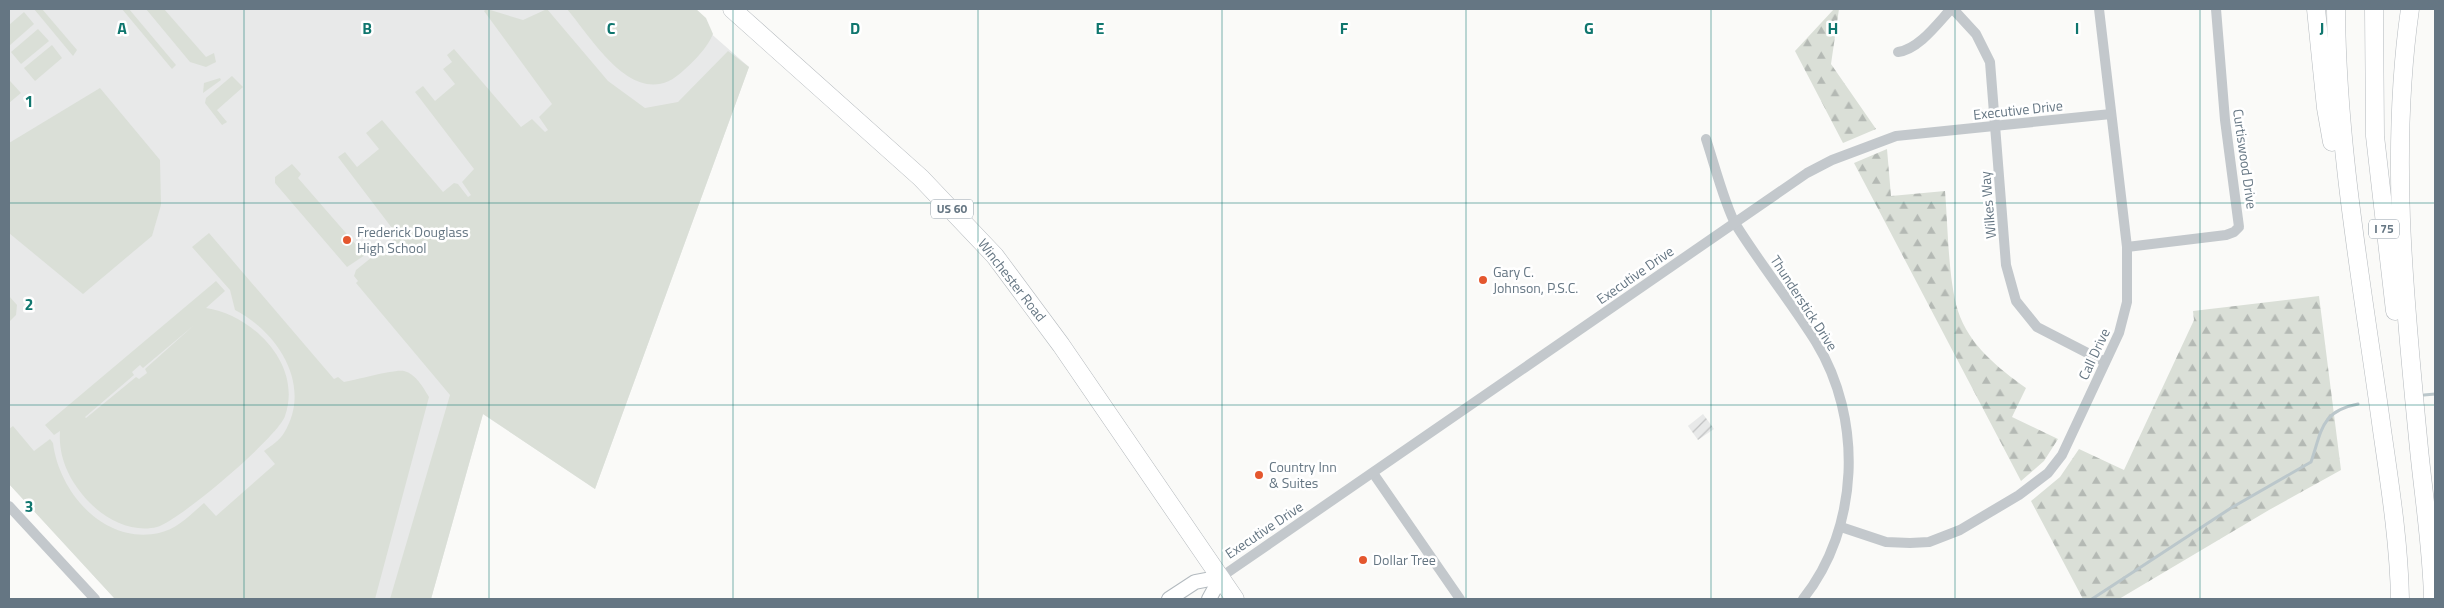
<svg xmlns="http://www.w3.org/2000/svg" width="2444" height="608" font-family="'Titillium Web',sans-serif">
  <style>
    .built { fill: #e8e9e9 }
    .industrial { fill: url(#industrial-furrows) }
    .grass { fill: #dadfd7; fill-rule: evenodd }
    .forest { fill: url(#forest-firs) }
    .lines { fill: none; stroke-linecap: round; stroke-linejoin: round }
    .stream { stroke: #bbc7cb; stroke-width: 3 }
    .secondary-casing { stroke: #b3babf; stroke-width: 16 }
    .highway-casing { stroke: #b4b9bd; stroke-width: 19 }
    .street { stroke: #c3c8cc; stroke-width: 10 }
    .secondary { stroke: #fff; stroke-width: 14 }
    .highway { stroke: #fff; stroke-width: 18 }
    .grid { fill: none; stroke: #0f766e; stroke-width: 1; stroke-opacity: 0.55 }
    .poi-dot { fill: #e4572e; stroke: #fff; stroke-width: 2 }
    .labels { text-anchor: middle; stroke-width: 5; stroke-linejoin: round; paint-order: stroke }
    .shield { fill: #fff; stroke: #939fa8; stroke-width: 1 }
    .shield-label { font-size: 12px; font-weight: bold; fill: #657683 }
    .street-label { font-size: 14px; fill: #657683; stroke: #fff }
    .poi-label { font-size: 14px; fill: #657683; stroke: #fff; text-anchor: start }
    .grid-label { font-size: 16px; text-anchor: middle; font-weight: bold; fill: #0f766e; stroke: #fff; stroke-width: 5; stroke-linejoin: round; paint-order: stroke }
  </style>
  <defs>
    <pattern id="industrial-furrows" width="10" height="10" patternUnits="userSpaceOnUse" patternTransform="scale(1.25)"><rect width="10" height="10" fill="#e8e9e9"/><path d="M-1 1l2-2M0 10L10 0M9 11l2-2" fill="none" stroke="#c0c1c2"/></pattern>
    <pattern id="forest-firs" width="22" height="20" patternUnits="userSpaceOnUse" patternTransform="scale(1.25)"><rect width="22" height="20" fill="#dadfd7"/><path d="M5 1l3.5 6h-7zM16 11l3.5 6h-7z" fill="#b4b9b4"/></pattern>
  </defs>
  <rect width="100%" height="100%" fill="#fafaf8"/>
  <path class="built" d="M9 9H683L749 67 595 489 483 414 431 599H115L9 484Z"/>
  <path class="industrial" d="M1703 414 1714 429 1698 440 1688 426Z"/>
  <g class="grass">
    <path d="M34 9H42L77 50 73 56Z"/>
    <path d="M122 9H129L176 65 172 69Z"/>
    <path d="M146 9H164L206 57 214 53 216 62 206 67 190 62Z"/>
    <path d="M487 9 523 20 547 9 608 81 645 108 678 102 728 51 749 67 595 489 483 414 431 599H390L450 395 356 283 358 281 354 276 356 270 398 236 338 157 345 152 357 167 379 149 366 133 382 120 443 192 454 183 458 184 468 197 471 195 462 182 474 169 415 92 423 86 435 101 455 84 443 69 452 62 447 55 454 49 521 127 532 119 545 132 548 130 539 117 552 104 484 11Z"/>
    <path d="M567 9H696L706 18 713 34C707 48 695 60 684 70 637 116 594 41 567 9Z"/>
    <path d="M24 12 34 24 9 46V25Z"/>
    <path d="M38 29 49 41 21 64 11 52Z"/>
    <path d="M52 45 62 58 35 81 24 68Z"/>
    <path d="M232 76 243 87 217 110 227 122 222 125 205 103 206 98Z"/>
    <path d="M220 78 221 80 203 93 204 83Z"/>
    <path d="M10 81 21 93 9 103V82Z"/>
    <path d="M100 88 160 160 161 205 152 236 83 294 9 233V143Z"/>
    <path d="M292 164 301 174 298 178 365 255 347 267 275 183V177Z"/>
    <path d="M209 233 334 379 338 377 344 382C356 380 394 369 404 371 416 374 423 387 429 397L375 599H115L9 484V429L13 426 34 451 50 439 53 443C59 492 104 545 159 533 177 529 190 515 204 503L216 516 275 464 264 451C271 446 280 440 284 433 313 386 278 332 235 310L230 290 192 247Z"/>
    <path d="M216 281 225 291 206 308C253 315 303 365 285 416 278 437 179 521 157 527 133 533 106 520 89 502 70 482 58 458 60 431L54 435 45 425ZM193 326 145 369 147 373 139 379 136 377 86 418 85 417 134 375 132 372 140 365 143 368Z"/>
    <path d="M9 296 17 305 16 315 9 322Z"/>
  </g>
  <g class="forest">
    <path d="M1834 9H1839L1831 64 1876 129 1843 143 1795 51Z"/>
    <path d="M1887 149 1891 196 1945 191C1948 226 1948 279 1958 311 1969 345 1998 368 2026 388L2012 417 2058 439 2044 461 2021 481 1854 163Z"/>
    <path d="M2319 296 2341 470 2269 510 2119 599H2083L2031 501 2060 477 2079 449 2124 470 2194 320 2193 311Z"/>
  </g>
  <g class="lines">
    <g class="stream">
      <path d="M2424 395 2435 394"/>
      <path d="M2092 599 2231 508 2311 462C2322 430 2321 411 2358 404"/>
    </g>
    <g class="secondary-casing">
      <g id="secondary">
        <path d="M1169 599 1195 582 1221 577"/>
        <path d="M1209 599 1221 577"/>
      </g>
    </g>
    <g class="highway-casing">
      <g id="highway">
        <path d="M732 9 921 178 995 256 1061 345 1235 599"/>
        <path d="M2316 9 2326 108 2332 142"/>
        <path d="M2336 9C2337 151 2363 289 2382 430 2390 486 2399 543 2400 599"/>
        <path d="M2374 9 2375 136 2395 311"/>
        <path d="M2410 9C2389 155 2405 303 2419 449 2424 499 2432 549 2433 599"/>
      </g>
    </g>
    <g class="street">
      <path d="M1953 9 1976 34 1990 62 2006 265 2016 301 2037 327 2105 362"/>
      <path d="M1898 52C1919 49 1937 24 1951 9"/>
      <path d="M1706 139C1714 163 1725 206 1736 225 1761 265 1791 302 1816 342 1863 419 1860 527 1803 599"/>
      <path d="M2127 247 2226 235 2234 232 2239 227 2225 120 2216 9"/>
      <path d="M1373 473 1460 599"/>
      <path d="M9 506 95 599"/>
      <path d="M1841 527 1886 542 1910 543 1929 542 1960 530 2019 495 2048 473 2062 455 2119 333 2127 302V247L2099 9"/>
      <path d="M1221 577 1807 173 1832 160 1896 136 2111 114"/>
    </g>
    <use href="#secondary" class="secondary"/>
    <use href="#highway" class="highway"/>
  </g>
  <path class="grid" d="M244 9V599M489 9V599M733 9V599M978 9V599M1222 9V599M1466 9V599M1711 9V599M1955 9V599M2200 9V599M9 203H2435M9 405H2435"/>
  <g class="poi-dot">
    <circle cx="347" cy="240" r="5"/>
    <circle cx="1483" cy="280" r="5"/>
    <circle cx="1259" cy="475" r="5"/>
    <circle cx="1363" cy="560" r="5"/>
  </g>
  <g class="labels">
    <g class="shield">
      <rect x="931" y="199.5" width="42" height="19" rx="4"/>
      <rect x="2369" y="219.5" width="30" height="19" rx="4"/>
    </g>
    <g class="shield-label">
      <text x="952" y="213">US 60</text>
      <text x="2384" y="233">I 75</text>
    </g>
    <g class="street-label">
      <text transform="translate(2018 110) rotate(-6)" y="5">Executive Drive</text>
      <text transform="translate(2245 159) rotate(82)" y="5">Curtiswood Drive</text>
      <text transform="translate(1988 205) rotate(-95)" y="5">Wilkes Way</text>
      <text transform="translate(1635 275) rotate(-35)" y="5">Executive Drive</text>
      <text transform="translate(1012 280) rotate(52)" y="5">Winchester Road</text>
      <text transform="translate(1804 303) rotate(57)" y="5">Thunderstick Drive</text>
      <text transform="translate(2094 354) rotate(-65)" y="5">Call Drive</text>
      <text transform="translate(1264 530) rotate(-34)" y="5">Executive Drive</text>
    </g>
    <g class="poi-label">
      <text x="357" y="237">Frederick Douglass<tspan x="357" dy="16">High School</tspan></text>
      <text x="1493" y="277">Gary C.<tspan x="1493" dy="16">Johnson, P.S.C.</tspan></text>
      <text x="1269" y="472">Country Inn<tspan x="1269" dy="16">&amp; Suites</tspan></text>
      <text x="1373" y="565">Dollar Tree</text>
    </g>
  </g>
  <g class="grid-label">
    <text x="122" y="34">A</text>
    <text x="367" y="34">B</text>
    <text x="611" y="34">C</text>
    <text x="855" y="34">D</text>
    <text x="1100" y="34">E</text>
    <text x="1344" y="34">F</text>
    <text x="1589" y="34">G</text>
    <text x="1833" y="34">H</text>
    <text x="2077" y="34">I</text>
    <text x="2322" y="34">J</text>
    <text x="29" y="107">1</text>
    <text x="29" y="310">2</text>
    <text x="29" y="512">3</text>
  </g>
  <rect width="2444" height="608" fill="none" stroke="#657683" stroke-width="20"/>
</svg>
